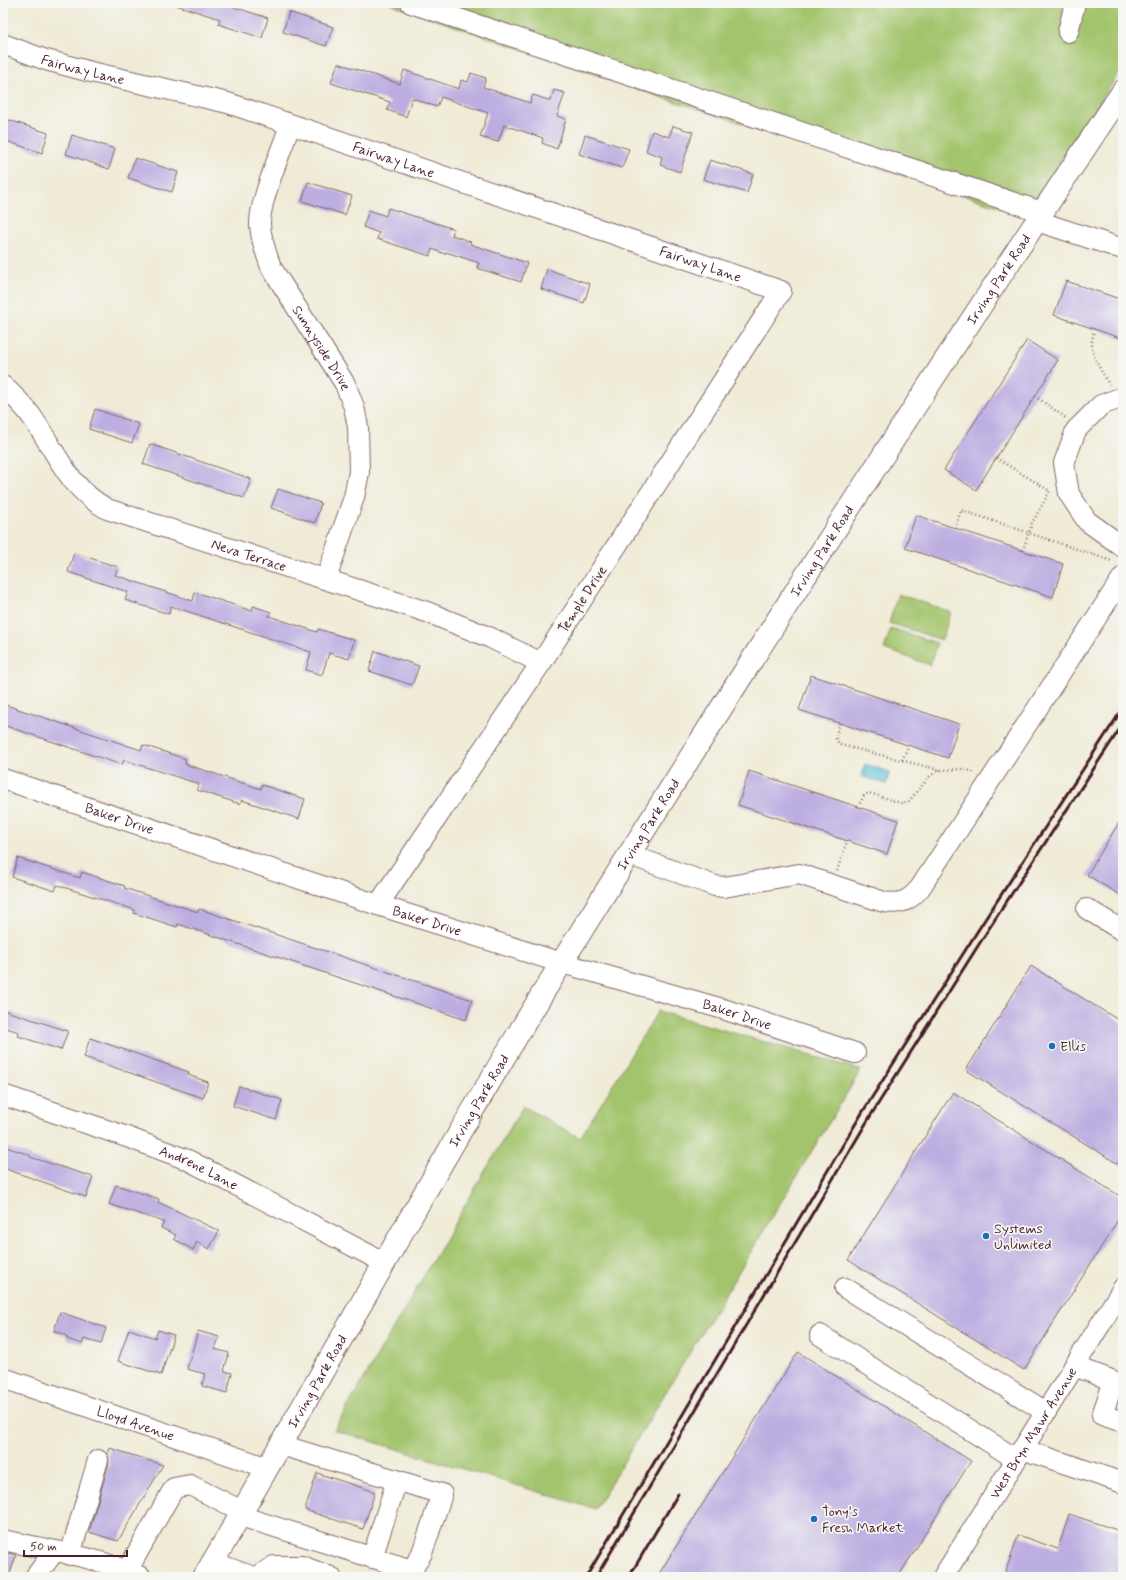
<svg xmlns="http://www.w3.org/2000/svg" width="1126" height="1580" font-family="Mynerve,sans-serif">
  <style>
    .green { fill: #a3c46c; stroke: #76724c }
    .water { fill: #5abfd8; stroke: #526f82 }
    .building { fill: #bcaee1 }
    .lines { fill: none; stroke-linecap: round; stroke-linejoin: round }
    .minor-casing { stroke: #846667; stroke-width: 22 }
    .major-casing { stroke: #846667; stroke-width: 24 }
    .path { stroke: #846667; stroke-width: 2.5; stroke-dasharray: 1 3; stroke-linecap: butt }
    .minor { stroke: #fff; stroke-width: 20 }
    .major { stroke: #fff; stroke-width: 22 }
    .rail { stroke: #4a1f2b; stroke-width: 3 }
    .poi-dot { fill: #1f6fb2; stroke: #f6f6f2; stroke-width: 1.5 }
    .labels { text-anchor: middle; stroke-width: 3.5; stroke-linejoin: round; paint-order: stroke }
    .street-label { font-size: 14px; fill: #4a1f2b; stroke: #f6f6f2 }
    .poi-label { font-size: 14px; fill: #4a1f2b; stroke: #f6f6f2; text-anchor: start }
  </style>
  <rect width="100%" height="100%" fill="#f6f6f2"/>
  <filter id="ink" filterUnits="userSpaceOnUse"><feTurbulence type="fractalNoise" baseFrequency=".025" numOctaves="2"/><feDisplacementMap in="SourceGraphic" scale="8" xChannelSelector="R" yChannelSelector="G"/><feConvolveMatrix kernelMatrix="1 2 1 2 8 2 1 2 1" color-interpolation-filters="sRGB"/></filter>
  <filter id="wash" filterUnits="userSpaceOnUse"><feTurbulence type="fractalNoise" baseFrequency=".012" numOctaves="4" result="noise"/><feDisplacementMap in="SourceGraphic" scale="16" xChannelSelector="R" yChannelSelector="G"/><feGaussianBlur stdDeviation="0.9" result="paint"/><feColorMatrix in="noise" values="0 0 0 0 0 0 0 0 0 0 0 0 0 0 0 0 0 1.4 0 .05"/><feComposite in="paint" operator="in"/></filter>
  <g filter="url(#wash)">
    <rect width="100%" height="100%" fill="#efebd6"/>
    <g class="green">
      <path d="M388 3H1123V67L1025 215 670 100Z"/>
      <path d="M898 594 951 612 942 640 889 623Z"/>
      <path d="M891 628 937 643 930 665 884 649Z"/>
      <path d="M658 1011 861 1070 595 1509 334 1430 523 1106 580 1138Z"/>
    </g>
    <path class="water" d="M865 764 890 772 886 784 861 776Z"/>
    <g id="blocks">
      <g class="building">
        <path d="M176 3H221L268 18 262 38 218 24 220 19 176 5Z"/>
        <path d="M289 12 333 27 326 46 283 32Z"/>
        <path d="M338 63 400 84 404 70 459 89 461 80 468 82 471 73 486 78 483 87 530 103 533 95 551 101 554 90 565 93 557 116 566 119 557 149 542 143 543 138 504 125 498 142 480 137 488 113 441 97 437 107 412 98 406 117 387 110 390 102 331 83Z"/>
        <path d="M3 118 48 133 42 153 3 140Z"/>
        <path d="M673 126 693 132 680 172 660 165 662 157 646 151 652 131 669 137Z"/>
        <path d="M72 135 115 149 109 169 66 154Z"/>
        <path d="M585 135 629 149 622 168 579 154Z"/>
        <path d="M135 158 178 172 172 192 128 178Z"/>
        <path d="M710 160 753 174 747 193 703 179Z"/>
        <path d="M308 182 352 196 345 215 302 201Z"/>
        <path d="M388 208 454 229 452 235 471 242 470 244 527 263 521 282 477 268 479 263 446 252 445 254 432 249 430 256 377 239 379 233 363 227 369 210 386 216Z"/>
        <path d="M547 269 590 284 584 303 541 289Z"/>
        <path d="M1066 281 1123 300V339L1054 315Z"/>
        <path d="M1027 340 1058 360 976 490 944 470Z"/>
        <path d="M95 409 139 424 132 443 89 429Z"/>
        <path d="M150 444 251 479 244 498 143 464Z"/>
        <path d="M278 489 321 503 315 523 271 508Z"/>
        <path d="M916 515 1063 564 1053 597 905 548Z"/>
        <path d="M74 553 118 567 115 575 193 601 195 592 252 611 253 606 271 612 269 616 317 632 318 629 354 640 349 659 329 653 322 675 306 670 311 652 171 606 169 614 125 600 128 592 68 572Z"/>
        <path d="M375 651 419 666 412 685 369 671Z"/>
        <path d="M811 675 959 724 948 758 799 710Z"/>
        <path d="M3 704 141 750 143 745 186 759 185 764 261 789 262 785 305 799 299 819 242 800 240 804 197 790 199 784 124 760 122 765 3 725Z"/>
        <path d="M749 771 898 820 887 854 738 805Z"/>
        <path d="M1123 816V897L1087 875Z"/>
        <path d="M18 858 80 878 82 872 125 886 124 888 198 912 199 909 472 1000 466 1020 178 924 177 927 134 913 135 910 57 885 55 891 12 877Z"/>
        <path d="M1031 966 1123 1023V1167L966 1070Z"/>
        <path d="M3 1010 68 1031 61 1050 18 1036 19 1032 3 1027Z"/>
        <path d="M90 1038 189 1072 188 1075 208 1082 203 1098 84 1057Z"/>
        <path d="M239 1086 282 1100 276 1120 233 1106Z"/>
        <path d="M953 1092 1123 1198V1212L1024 1370 848 1260Z"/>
        <path d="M3 1146 30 1155V1157L93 1177 86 1197 3 1168Z"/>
        <path d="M116 1185 159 1199 158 1202 219 1231 209 1249 197 1242 193 1250 174 1239 176 1235 161 1228 164 1222 109 1204Z"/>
        <path d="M60 1312 106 1328 101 1344 84 1339 82 1344 67 1339 66 1335 54 1331Z"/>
        <path d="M129 1329 155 1338 158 1330 174 1335 161 1375 118 1361Z"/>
        <path d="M198 1331 219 1337 215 1349 229 1353 224 1371 232 1373 227 1393 202 1386 205 1374 187 1369Z"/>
        <path d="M798 1352 971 1461 898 1577H657Z"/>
        <path d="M110 1448 163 1465 118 1541 89 1532 109 1463 108 1455Z"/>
        <path d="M317 1473 375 1492 363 1529 305 1510Z"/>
        <path d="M1069 1514 1123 1532V1577H1004L1018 1535 1058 1549Z"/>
        <path d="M3 1552 16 1555 9 1577H3Z"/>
      </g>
    </g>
  </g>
  <g filter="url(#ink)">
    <use href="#blocks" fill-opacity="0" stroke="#846667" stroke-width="1"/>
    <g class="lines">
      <g class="minor-casing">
        <g id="minor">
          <path d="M411 3 1042 212"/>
          <path d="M1068 32 1075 3"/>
          <path id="s1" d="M3 44 46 60 91 72 228 103 781 291 541 663 378 905"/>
          <path id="s2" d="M290 125C282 150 259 201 260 225 261 240 266 253 271 267L345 384 354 407 358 427 359 472 354 497 326 579"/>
          <path d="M1037 221 1123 249"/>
          <path id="s3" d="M3 386C14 396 26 407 34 420 58 455 68 487 107 509L427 612 491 638 541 663"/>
          <path d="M1123 397 1101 405 1076 430 1064 463 1069 494 1087 521 1123 547"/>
          <path id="s4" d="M3 779 378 905 562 963 723 1009 855 1053"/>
          <path d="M630 855 715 886 724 887 799 874 884 902C901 905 910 900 920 888L1123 577"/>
          <path d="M1087 909 1123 931"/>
          <path id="s5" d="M3 1095 127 1137 188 1160 385 1263"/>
          <path d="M845 1288 1046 1412"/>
          <path d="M820 1335 1016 1459"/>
          <path d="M1074 1366 1114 1381 1102 1415 1123 1422"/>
          <path id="s6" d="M3 1378 268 1468"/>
          <path d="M281 1445 442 1494 422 1553 408 1577"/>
          <path d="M1022 1449 1123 1483"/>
          <path d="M240 1516 412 1570"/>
          <path d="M3 1540C49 1550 99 1557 141 1577"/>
          <path d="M70 1555 98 1460"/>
          <path d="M372 1558 397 1480"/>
          <path d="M212 1562 254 1577"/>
          <path d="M127 1571 174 1488 190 1485 242 1511"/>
          <path d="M35 1577 54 1552"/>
          <path d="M257 1577 274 1566H302L331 1577"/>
          <path id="s7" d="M943 1577 1123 1288"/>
        </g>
      </g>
      <g class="major-casing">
        <g id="major">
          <path id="s8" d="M204 1577C324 1373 437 1164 562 962 744 669 931 378 1123 91"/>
        </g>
      </g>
      <g class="path">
        <path d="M1095 329C1086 352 1099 365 1109 385"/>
        <path d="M1035 396 1066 418"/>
        <path d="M996 458 1050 491 1032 523 1023 550"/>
        <path d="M955 528 961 510 1112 561"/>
        <path d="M840 723 836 734V740L841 745 940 770 964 769 976 773"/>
        <path d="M902 760 909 745"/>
        <path d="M858 807 864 795 869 793 901 803 909 801 931 775 940 770"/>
        <path d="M837 871 847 841"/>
      </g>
      <use href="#minor" class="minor"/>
      <use href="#major" class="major"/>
      <g class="rail">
        <path d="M586 1577 862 1113 982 924 1123 708"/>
        <path d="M596 1577 871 1115 988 930 1123 724"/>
        <path d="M629 1577 678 1494"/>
      </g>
    </g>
  </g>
  <g class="poi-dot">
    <circle cx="1052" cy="1046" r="4"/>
    <circle cx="986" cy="1236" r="4"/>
    <circle cx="814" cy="1519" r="4"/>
  </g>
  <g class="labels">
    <g class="street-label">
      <text dy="5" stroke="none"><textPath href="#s1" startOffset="84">Fairway Lane</textPath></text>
      <text dy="5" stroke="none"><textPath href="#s1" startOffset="408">Fairway Lane</textPath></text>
      <text dy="5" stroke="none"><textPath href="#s1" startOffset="732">Fairway Lane</textPath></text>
      <text dy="5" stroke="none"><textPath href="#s8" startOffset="1522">Irving Park Road</textPath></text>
      <text dy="5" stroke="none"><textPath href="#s2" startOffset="244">Sunnyside Drive</textPath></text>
      <text dy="5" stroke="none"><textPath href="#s8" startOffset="1198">Irving Park Road</textPath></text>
      <text dy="5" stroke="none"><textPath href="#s3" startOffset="312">Neva Terrace</textPath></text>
      <text transform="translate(582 599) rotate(-57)" y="5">Temple Drive</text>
      <text dy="5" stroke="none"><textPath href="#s4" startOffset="123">Baker Drive</textPath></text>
      <text dy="5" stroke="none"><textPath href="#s8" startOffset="874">Irving Park Road</textPath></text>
      <text dy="5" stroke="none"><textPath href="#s4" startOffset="447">Baker Drive</textPath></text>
      <text dy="5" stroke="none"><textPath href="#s4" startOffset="771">Baker Drive</textPath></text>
      <text dy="5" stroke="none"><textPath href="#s8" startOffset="550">Irving Park Road</textPath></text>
      <text dy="5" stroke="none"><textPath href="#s5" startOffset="209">Andrene Lane</textPath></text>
      <text dy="5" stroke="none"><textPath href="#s8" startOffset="226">Irving Park Road</textPath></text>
      <text dy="5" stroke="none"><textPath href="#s6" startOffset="140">Lloyd Avenue</textPath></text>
      <text dy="5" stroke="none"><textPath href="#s7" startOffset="170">West Bryn Mawr Avenue</textPath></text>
    </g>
    <g class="poi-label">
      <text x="1060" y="1051">Ellis</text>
      <text x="994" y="1233">Systems<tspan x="994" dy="16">Unlimited</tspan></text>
      <text x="822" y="1516">Tony's<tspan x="822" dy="16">Fresh Market</tspan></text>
    </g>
  </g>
  <rect width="1126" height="1580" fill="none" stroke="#f6f6f2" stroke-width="16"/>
  <path d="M24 1550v6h103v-6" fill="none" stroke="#4a1f2b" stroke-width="2"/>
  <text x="30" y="1550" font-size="12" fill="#4a1f2b" stroke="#f6f6f2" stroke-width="3" paint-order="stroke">50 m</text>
</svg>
